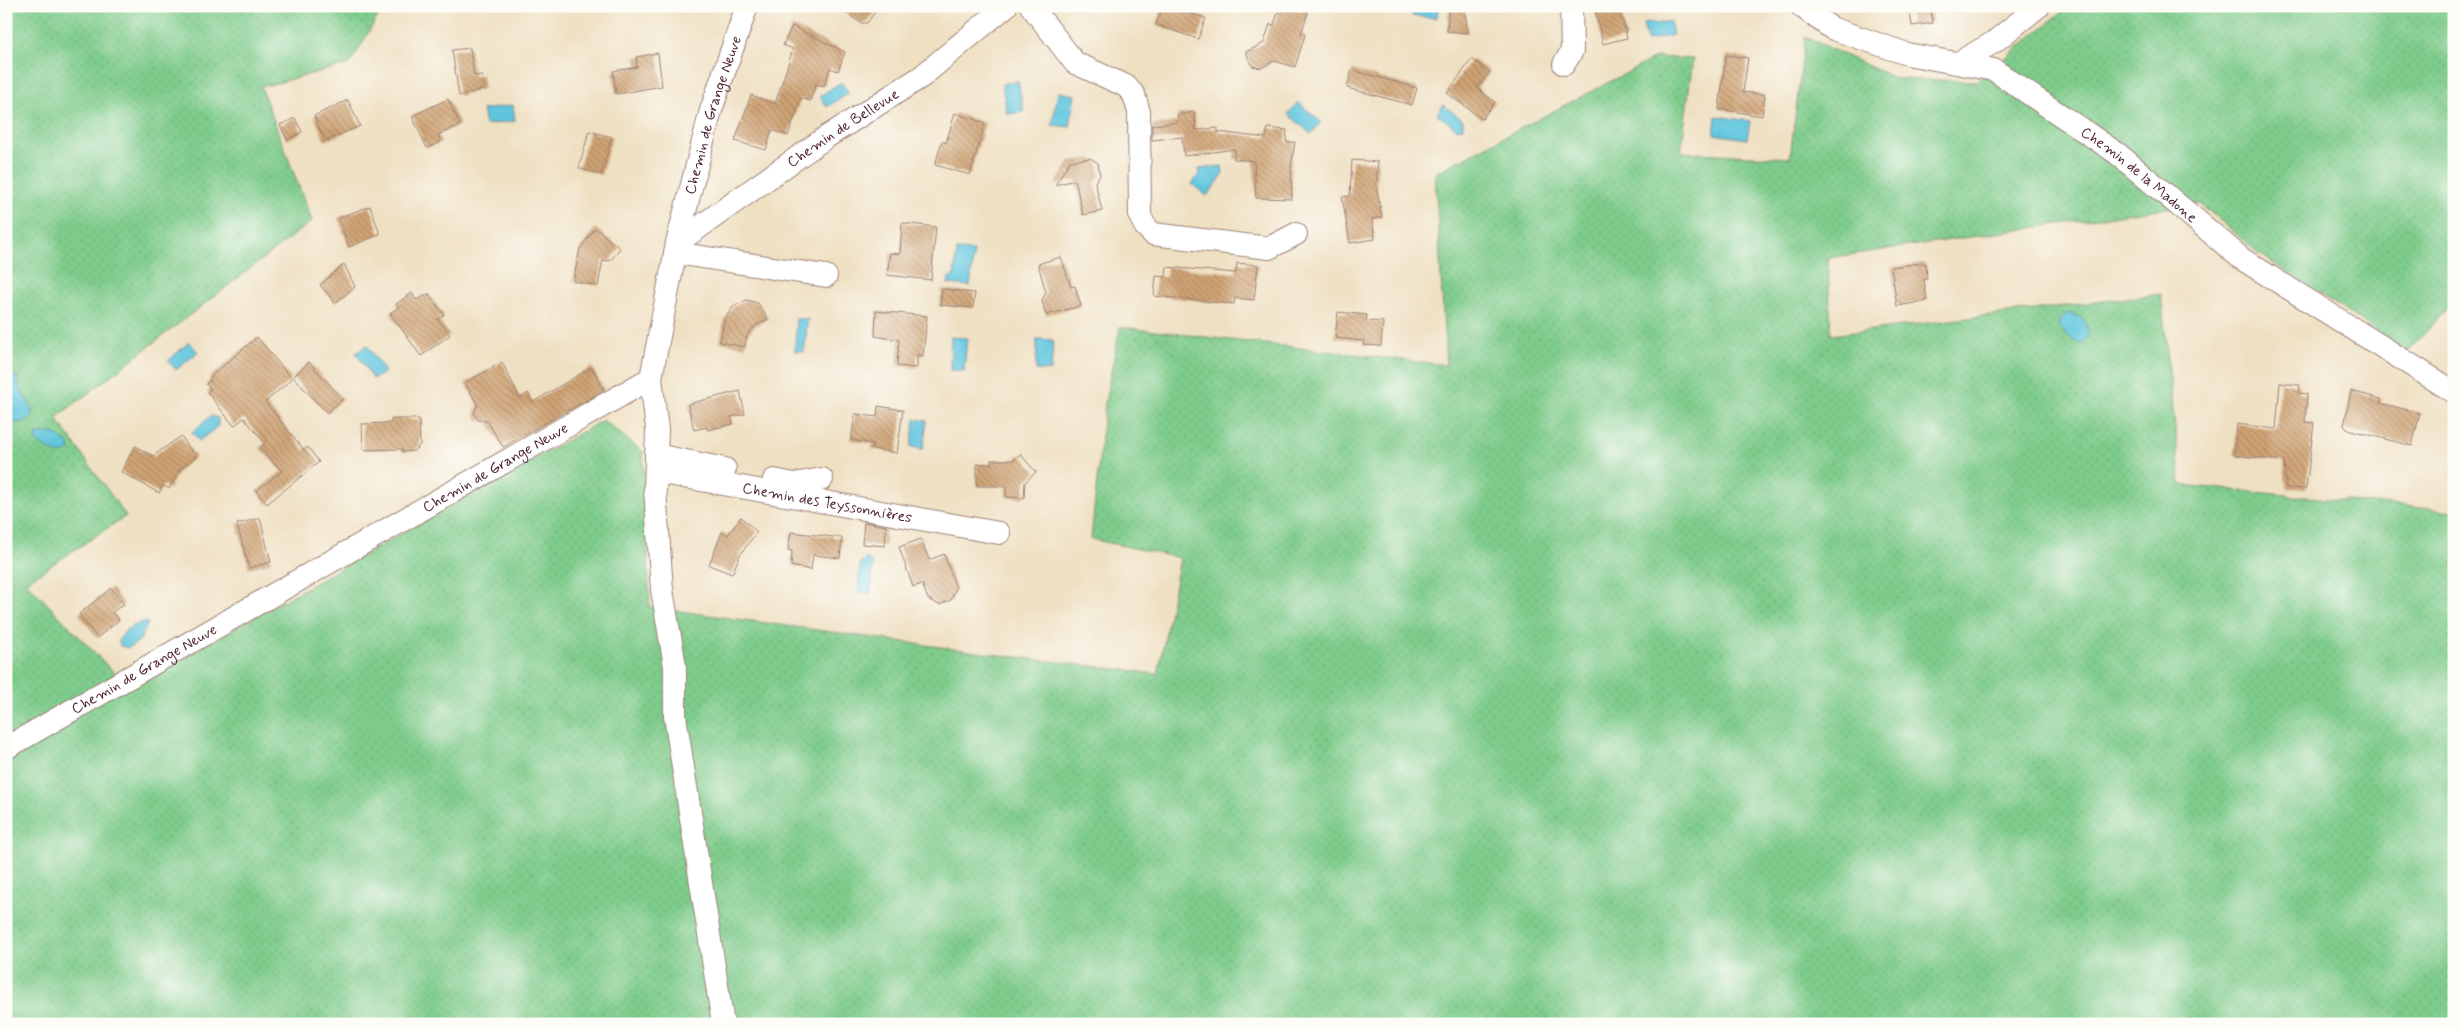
<svg xmlns="http://www.w3.org/2000/svg" width="2460" height="1030" font-family="Mynerve,sans-serif">
  <style>
    .grass { fill: url(#grass-dots); stroke: #64765b }
    .water { fill: #60c6de; stroke: #557284 }
    .building { fill: url(#building-back-hatch) }
    .lines { fill: none; stroke-linecap: round; stroke-linejoin: round }
    .street-casing { stroke: #9c8076; stroke-width: 24 }
    .street { stroke: #fff; stroke-width: 22 }
    .labels { text-anchor: middle; stroke-width: 4.5; stroke-linejoin: round; paint-order: stroke }
    .street-label { font-size: 15px; fill: #4a1f2b; stroke: #fdfcf7 }
  </style>
  <defs>
    <pattern id="grass-dots" width="8" height="8" patternUnits="userSpaceOnUse" patternTransform="scale(1.25)"><rect width="8" height="8" fill="#7ecc8b"/><path d="M2 2h.1M6 6h.1" fill="none" stroke="#6eaf78" stroke-width="1.8" stroke-linecap="round"/></pattern>
    <pattern id="building-back-hatch" width="6" height="6" patternUnits="userSpaceOnUse" patternTransform="scale(1.25)"><rect width="6" height="6" fill="#d0a475"/><path d="M-1 5l2 2M0 0l6 6M5-1l2 2" fill="none" stroke="#ab8560"/></pattern>
  </defs>
  <rect width="100%" height="100%" fill="#fdfcf7"/>
  <filter id="ink" filterUnits="userSpaceOnUse"><feTurbulence type="fractalNoise" baseFrequency=".02" numOctaves="2"/><feDisplacementMap in="SourceGraphic" scale="10" xChannelSelector="R" yChannelSelector="G"/><feConvolveMatrix kernelMatrix="1 2 1 2 8 2 1 2 1" color-interpolation-filters="sRGB"/></filter>
  <filter id="wash" filterUnits="userSpaceOnUse"><feTurbulence type="fractalNoise" baseFrequency=".0096" numOctaves="4" result="noise"/><feDisplacementMap in="SourceGraphic" scale="20" xChannelSelector="R" yChannelSelector="G"/><feGaussianBlur stdDeviation="1.12" result="paint"/><feColorMatrix in="noise" values="0 0 0 0 0 0 0 0 0 0 0 0 0 0 0 0 0 1.4 0 .05"/><feComposite in="paint" operator="in"/></filter>
  <g filter="url(#wash)">
    <rect width="100%" height="100%" fill="#efe0c2"/>
    <path class="grass" d="M6 6H384L350 64 261 87 312 221 56 418 126 516 26 582 129 688 603 420 643 452 650 607 991 654 1158 674 1180 558 1091 539 1105 402 1120 327 1446 365 1435 173 1657 57 1693 59 1681 152 1790 158 1805 37 1897 79 1977 81 2069 6H2454V216L2442 220 2454 234V301L2408 352 2258 253 2200 203 1828 258 1831 335 2161 294 2181 485 2454 511V1020L2446 1024H6Z"/>
    <g class="water">
      <path d="M1413 6H1438L1437 18 1412 16Z"/>
      <path d="M1670 21 1673 35 1647 41 1643 24 1652 22 1653 25Z"/>
      <path d="M1018 81 1024 112 1007 114 1002 84Z"/>
      <path d="M841 82 849 93 827 107 820 96Z"/>
      <path d="M1058 92 1075 95 1070 127 1052 125Z"/>
      <path d="M1298 102 1321 122 1311 134 1288 114Z"/>
      <path d="M513 105 515 121 485 125 482 110Z"/>
      <path d="M1443 105 1463 120V127L1457 129 1437 114Z"/>
      <path d="M1716 116 1750 121 1747 139 1714 134Z"/>
      <path d="M1222 166 1223 175 1207 196 1192 184 1199 174V169Z"/>
      <path d="M957 250 974 251 970 286 948 284 949 277H954Z"/>
      <path d="M2068 313C2083 314 2095 331 2083 343 2073 344 2064 332 2058 324L2062 317Z"/>
      <path d="M796 319H808L804 352 795 351Z"/>
      <path d="M951 337 967 338 964 371 950 370Z"/>
      <path d="M1037 339 1053 340 1051 371 1036 370Z"/>
      <path d="M189 342 198 352 176 370 168 361Z"/>
      <path d="M367 345 385 372 373 379 356 353Z"/>
      <path d="M6 374 17 376C18 381 19 387 21 391 26 401 36 408 30 420L6 425Z"/>
      <path d="M211 416 218 418V426L199 441 192 432Z"/>
      <path d="M915 419 927 421 923 449 911 447Z"/>
      <path d="M53 433 68 443 70 450C58 459 47 448 36 441L37 434Z"/>
      <path d="M867 558 873 564 871 593 858 592 860 563Z"/>
      <path d="M143 622 148 623 140 640 129 648 120 646 119 640 127 629Z"/>
    </g>
    <g id="blocks">
      <g class="building">
        <path d="M836 6H879L867 23H861Z"/>
        <path d="M1163 6H1180L1179 10 1206 18 1198 39 1156 25Z"/>
        <path d="M1280 6H1291L1308 12 1301 34 1305 35 1295 67 1274 61 1261 68 1252 66 1246 52 1264 43 1270 24 1274 25Z"/>
        <path d="M1449 6H1464L1468 33 1447 31Z"/>
        <path d="M1603 6H1619L1627 38 1603 44 1595 10Z"/>
        <path d="M1909 6H1930L1933 23 1912 26Z"/>
        <path d="M792 26 845 52 838 71 830 68 824 86 816 84 810 101 801 98 788 136 772 130 766 150 735 141 751 95 775 104 793 49 783 45Z"/>
        <path d="M470 48 474 76 482 75 484 89 459 96 452 50Z"/>
        <path d="M658 53 662 86 616 94 613 71 637 67 636 57Z"/>
        <path d="M1726 55 1748 58 1743 92 1765 95 1762 116 1719 109Z"/>
        <path d="M1472 59 1490 72 1477 88 1495 102 1482 119 1447 93Z"/>
        <path d="M1352 70 1417 88 1412 105 1347 88Z"/>
        <path d="M448 99 460 125 438 135 441 142 427 148 412 116Z"/>
        <path d="M348 100 360 126 325 141 314 116Z"/>
        <path d="M1194 112 1196 130 1218 128V132L1266 138 1268 128 1287 130 1286 142H1295L1291 166 1292 199 1256 198 1254 161 1234 159 1235 149 1184 156 1182 137 1152 140V125L1178 122 1177 115Z"/>
        <path d="M955 113 985 123 970 175 935 165 942 141 946 143Z"/>
        <path d="M295 118 302 132 287 140 280 125Z"/>
        <path d="M589 131 612 137 601 175 579 168Z"/>
        <path d="M1090 158 1098 163 1100 175 1095 182 1102 211 1083 215 1075 180 1055 185 1070 161Z"/>
        <path d="M1352 160 1378 162 1376 185 1382 217 1372 219 1375 239 1350 243 1342 197 1350 196Z"/>
        <path d="M370 206 380 234 349 247 338 218Z"/>
        <path d="M902 223 936 227 931 280 887 275 890 253 900 254Z"/>
        <path d="M595 228 620 248 610 261 603 260 598 286 573 281 580 249Z"/>
        <path d="M1061 257 1071 287 1075 286 1081 306 1046 315 1042 301 1046 292 1038 264Z"/>
        <path d="M1237 263 1258 265 1254 300 1235 298 1234 304 1154 296 1156 276 1166 277 1167 267 1236 273Z"/>
        <path d="M1922 263 1926 264 1927 279H1924L1927 301 1897 306 1891 267Z"/>
        <path d="M344 264 355 287 335 303 320 285Z"/>
        <path d="M942 289 975 293 973 308 940 305Z"/>
        <path d="M412 293 416 300 429 294 444 315 438 319 450 335 421 356 390 313 399 307 396 304Z"/>
        <path d="M746 300 758 303 768 319 755 326 747 335 745 347 720 342 724 320 733 307Z"/>
        <path d="M876 311 927 316 923 356 917 355V368L897 366 899 340 875 336Z"/>
        <path d="M1338 312 1367 315 1366 321 1383 322 1381 346 1363 345 1364 341 1335 338Z"/>
        <path d="M257 337 292 379 265 402 304 450 308 447 319 462 267 504 256 491 282 471 260 448 265 443 244 418 234 426 207 392 211 389 206 384 211 380 209 378Z"/>
        <path d="M309 362 343 399 327 413 293 377Z"/>
        <path d="M502 362 520 398 528 393 533 402 592 367 604 390 503 447 487 421 478 420 474 413 478 405 465 383Z"/>
        <path d="M2280 383 2300 385 2299 393 2307 394 2305 422 2314 423 2306 489 2286 488 2284 461 2234 455 2237 424 2276 429Z"/>
        <path d="M740 391 745 414 731 417 733 424 707 430V427L694 430 688 404Z"/>
        <path d="M2351 391 2381 399 2380 403 2420 413 2412 446 2347 429 2344 426Z"/>
        <path d="M878 406 903 410 897 453 872 449 873 444 851 440 855 414 877 417Z"/>
        <path d="M391 419H419L420 445 414 451 402 452V449L363 450 362 424 391 423Z"/>
        <path d="M181 436 196 457 180 469 169 489 163 485 159 493 121 472 135 446 153 456Z"/>
        <path d="M1020 454 1036 472 1025 482 1024 498 1006 497V486H977V464H991V460H1014Z"/>
        <path d="M741 517 757 532 740 555 732 574 709 565 722 532 728 535Z"/>
        <path d="M260 518 271 562 249 568 237 524Z"/>
        <path d="M864 522 886 526 885 546 862 544Z"/>
        <path d="M791 532 842 538 840 558 813 555 811 570 791 566 792 551 788 550Z"/>
        <path d="M921 539 929 560 944 554 956 588 951 600 939 605 928 599 922 584 913 587 899 547Z"/>
        <path d="M111 588 124 604 112 612 119 620 97 638 79 614Z"/>
      </g>
    </g>
  </g>
  <g filter="url(#ink)">
    <use href="#blocks" fill-opacity="0" stroke="#9c8076" stroke-width="1"/>
    <g class="lines">
      <g class="street-casing">
        <g id="street">
          <path d="M1031 6 1075 63 1126 86 1134 95 1139 112 1140 216 1145 226 1153 234 1269 248 1296 234"/>
          <path id="s1" d="M1801 6 1831 28 1907 54 1994 70 2118 154 2242 259 2454 392"/>
          <path d="M1958 63 1994 42 2039 6"/>
          <path d="M1564 64 1572 51 1571 6"/>
          <path id="s2" d="M677 243 825 138 921 77 1006 6"/>
          <path d="M675 253 826 276"/>
          <path d="M651 378 657 430 655 489 662 590 675 666V716L723 1024"/>
          <path d="M656 455 725 469"/>
          <path id="s3" d="M656 472 999 533"/>
          <path d="M774 480 794 484 822 479"/>
          <path id="s4" d="M6 748 651 378 677 243 711 110 747 6"/>
        </g>
      </g>
      <use href="#street" class="street"/>
    </g>
  </g>
  <g class="labels">
    <g class="street-label">
      <text dy="5" stroke="none"><textPath href="#s4" startOffset="1014">Chemin de Grange Neuve</textPath></text>
      <text dy="5" stroke="none"><textPath href="#s2" startOffset="202">Chemin de Bellevue</textPath></text>
      <text dy="5" stroke="none"><textPath href="#s1" startOffset="385">Chemin de la Madone</textPath></text>
      <text dy="5" stroke="none"><textPath href="#s4" startOffset="564">Chemin de Grange Neuve</textPath></text>
      <text dy="5" stroke="none"><textPath href="#s3" startOffset="174">Chemin des Teyssonnières</textPath></text>
      <text dy="5" stroke="none"><textPath href="#s4" startOffset="159">Chemin de Grange Neuve</textPath></text>
    </g>
  </g>
  <rect width="2460" height="1030" fill="none" stroke="#fdfcf7" stroke-width="25"/>
</svg>
